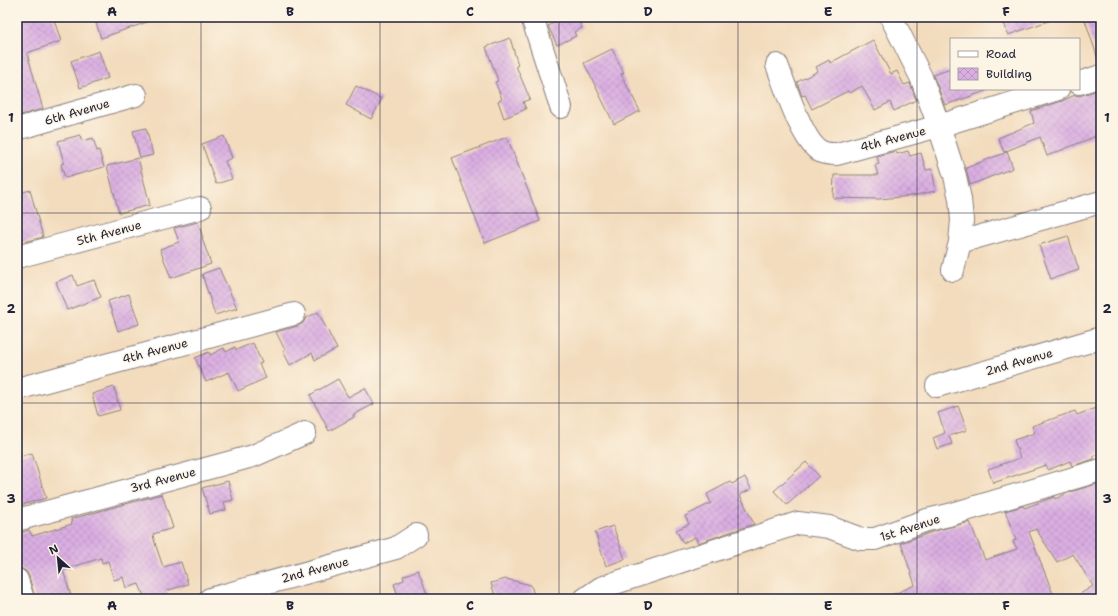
<svg xmlns="http://www.w3.org/2000/svg" width="1118" height="616" font-family="'Shantell Sans',sans-serif">
  <style>
    .building { fill: url(#building-cross-hatch) }
    .lines { fill: none; stroke-linecap: round; stroke-linejoin: round }
    .minor-casing { stroke: #8a7f7c; stroke-width: 24 }
    .minor { stroke: #fff; stroke-width: 22 }
    .grid { fill: none; stroke: #22223b; stroke-width: 1; stroke-opacity: 0.55 }
    .labels { text-anchor: middle; stroke-width: 3; stroke-linejoin: round; paint-order: stroke }
    .street-label { font-size: 12px; fill: #22223b; stroke: #fcf5e5 }
    .neatline { fill: none; stroke: #22223b; stroke-width: 1.5 }
    .grid-label { font-size: 13px; text-anchor: middle; font-weight: bold; fill: #22223b }
  </style>
  <defs>
    <pattern id="building-cross-hatch" width="8" height="8" patternUnits="userSpaceOnUse"><rect width="8" height="8" fill="#daaee2"/><path d="M0 0l8 8M0 8l8-8" fill="none" stroke="#bb95c3"/></pattern>
  </defs>
  <rect width="100%" height="100%" fill="#fcf5e5"/>
  <filter id="ink" filterUnits="userSpaceOnUse"><feTurbulence type="fractalNoise" baseFrequency=".025" numOctaves="2"/><feDisplacementMap in="SourceGraphic" scale="8" xChannelSelector="R" yChannelSelector="G"/><feConvolveMatrix kernelMatrix="1 2 1 2 8 2 1 2 1" color-interpolation-filters="sRGB"/></filter>
  <filter id="wash" filterUnits="userSpaceOnUse"><feTurbulence type="fractalNoise" baseFrequency=".012" numOctaves="4" result="noise"/><feDisplacementMap in="SourceGraphic" scale="16" xChannelSelector="R" yChannelSelector="G"/><feGaussianBlur stdDeviation="0.9" result="paint"/><feColorMatrix in="noise" values="0 0 0 0 0 0 0 0 0 0 0 0 0 0 0 0 0 1.4 0 .05"/><feComposite in="paint" operator="in"/></filter>
  <g filter="url(#wash)">
    <rect width="100%" height="100%" fill="#f3dcbd"/>
    <g id="blocks">
      <g class="building">
        <path d="M17 17H53L61 41 27 53 43 109 17 116Z"/>
        <path d="M94 17H155L156 19 101 38Z"/>
        <path d="M566 17H577L582 28 574 32 576 36 557 45 548 26Z"/>
        <path d="M1002 17H1053L1054 19 1008 35Z"/>
        <path d="M1084 17H1101V61L1099 62Z"/>
        <path d="M510 38 518 65 516 66 530 99 523 102 526 109 504 118 498 101 502 99 495 82 498 81 486 47Z"/>
        <path d="M873 40 891 74 897 71 904 85 910 83 916 100 894 111 890 102 875 110 862 86 850 93 848 91 812 109 805 95 802 96 797 82 818 71 816 67 829 60 830 63Z"/>
        <path d="M612 49 624 73 621 74 640 111 614 124 584 63Z"/>
        <path d="M99 51 108 78 80 88 71 61Z"/>
        <path d="M951 69V89H985L986 91 945 105 933 75Z"/>
        <path d="M356 86 382 99 371 119 346 105Z"/>
        <path d="M1101 89V134L1047 156 1040 137 1004 152 998 138 1034 123 1031 111 1062 101 1075 95 1079 96Z"/>
        <path d="M146 128 153 155 140 158 133 131Z"/>
        <path d="M80 135 82 141 93 138 97 151 99 150 104 167 65 178 61 164 64 163 58 141Z"/>
        <path d="M224 136 232 158 225 161 232 179 216 184 202 144Z"/>
        <path d="M507 137 540 221 485 243 452 158Z"/>
        <path d="M896 151 897 154 908 151 910 156 921 153 926 170 932 169 936 191 911 196 879 199 833 198 834 175H878L875 165 879 164 877 156Z"/>
        <path d="M1007 152 1013 168 970 185 966 168Z"/>
        <path d="M138 158 150 205 119 213 107 166Z"/>
        <path d="M30 190 43 237 17 244V194Z"/>
        <path d="M198 222 203 238H202L211 264 171 278 160 249 179 242 174 228Z"/>
        <path d="M1068 236 1079 270 1051 279 1039 245Z"/>
        <path d="M219 268 237 308 215 315 202 274Z"/>
        <path d="M73 275 77 286 94 280 101 297 67 310 56 282Z"/>
        <path d="M129 294 139 324 118 331 108 301Z"/>
        <path d="M318 312 337 349 315 360 312 353 290 365 283 351 285 350 276 332 298 326 303 323 306 318Z"/>
        <path d="M253 343 262 363 259 364 266 378 238 391 229 372 206 382 195 358 209 352 210 355 224 348 226 352 235 347 236 350Z"/>
        <path d="M338 379 348 397 365 388 374 404 353 415 354 417 329 431 310 395Z"/>
        <path d="M114 387 120 410 98 416 92 394Z"/>
        <path d="M958 406 967 430 949 436 952 444 937 449 933 438 945 433 938 413Z"/>
        <path d="M1101 406V453L1094 456V459L1072 466 1070 461 1048 470 1046 465 993 483 988 469 1020 458 1014 440 1035 433 1032 426 1075 411 1077 415Z"/>
        <path d="M32 453 46 498 17 506V457Z"/>
        <path d="M806 462 819 476 787 505 774 491Z"/>
        <path d="M745 477 751 489 740 495 754 524 698 543 695 537 683 543 676 530 689 524 685 516 711 503 707 494 730 482 732 484Z"/>
        <path d="M228 481 233 500 224 502 226 510 210 514 202 488Z"/>
        <path d="M1100 483 1101 599H1072L1093 586 1073 554 1057 562 1036 529 1029 532 1055 599H882L915 585 901 543 938 530 970 522 985 560 1017 549 1013 541 1016 540 1005 511 1023 506 1024 508 1054 497 1055 499 1070 492Z"/>
        <path d="M162 494 173 528 153 534 154 540 163 567 181 562 188 584 166 591 169 599H145L139 584 126 588 123 577 114 580 108 561 102 563 101 558 63 570 72 599H35L29 576 26 571 20 568 17 557V534L29 530 32 536 72 524 71 519Z"/>
        <path d="M613 526 625 559 606 566 595 532Z"/>
        <path d="M418 570 429 599H399L394 584 404 580 403 576Z"/>
        <path d="M506 579 531 585 535 599H496L491 583Z"/>
      </g>
    </g>
  </g>
  <g filter="url(#ink)">
    <use href="#blocks" fill-opacity="0" stroke="#8a7f7c" stroke-width="1"/>
    <g class="lines">
      <g class="minor-casing">
        <g id="minor">
          <path d="M532 17 561 107"/>
          <path d="M891 17 921 77 939 126 955 176 960 199 962 220 960 242 953 270"/>
          <path d="M777 65C785 85 803 145 822 152 826 154 832 154 837 154L939 126 1058 89"/>
          <path d="M1079 83 1101 76"/>
          <path d="M17 129 136 95"/>
          <path d="M960 242 1101 202"/>
          <path d="M17 257 200 208"/>
          <path d="M937 386 1101 338"/>
          <path d="M17 389 294 314"/>
          <path d="M17 520 253 456 305 433"/>
          <path d="M17 580 23 599"/>
          <path d="M210 599 396 548 416 535"/>
          <path d="M585 599 601 588 615 583 798 523 829 527 861 539H875L927 520 949 515 1101 470"/>
        </g>
      </g>
      <use href="#minor" class="minor"/>
    </g>
  </g>
  <path class="grid" d="M201 17V599M380 17V599M559 17V599M738 17V599M917 17V599M17 213H1101M17 403H1101"/>
  <g class="labels">
    <g class="street-label">
      <text transform="translate(77 112) rotate(-16)" y="4">6th Avenue</text>
      <text transform="translate(893 139) rotate(-15)" y="4">4th Avenue</text>
      <text transform="translate(109 233) rotate(-15)" y="4">5th Avenue</text>
      <text transform="translate(155 351) rotate(-15)" y="4">4th Avenue</text>
      <text transform="translate(1019 362) rotate(-16)" y="4">2nd Avenue</text>
      <text transform="translate(163 480) rotate(-15)" y="4">3rd Avenue</text>
      <text transform="translate(910 528) rotate(-18)" y="4">1st Avenue</text>
      <text transform="translate(315 570) rotate(-15)" y="4">2nd Avenue</text>
    </g>
  </g>
  <rect width="1118" height="616" fill="none" stroke="#fcf5e5" stroke-width="44"/>
  <rect x="950" y="38" width="130" height="52" fill="#fcf5e5" stroke="#a5a1a1"/>
  <rect x="958" y="51" width="20" height="6" fill="#ffffff" stroke="#a5a1a1"/>
  <text x="986" y="58" font-size="12" fill="#22223b">Road</text>
  <rect x="958" y="68" width="20" height="12" fill="url(#building-cross-hatch)" stroke="#a5a1a1"/>
  <text x="986" y="78" font-size="12" fill="#22223b">Building</text>
  <g transform="translate(58 558) rotate(333)" stroke="#fcf5e5" stroke-width="3" paint-order="stroke">
  <path d="M0-3L7 15L0 10L-7 15Z" fill="#22223b"/>
  <text y="-6" font-size="11" font-weight="bold" text-anchor="middle" fill="#22223b">N</text>
  </g>
  <rect x="22" y="22" width="1074" height="572" class="neatline"/>
  <g class="grid-label">
    <text x="112" y="16">A</text>
    <text x="290" y="16">B</text>
    <text x="470" y="16">C</text>
    <text x="648" y="16">D</text>
    <text x="828" y="16">E</text>
    <text x="1006" y="16">F</text>
    <text x="11" y="122">1</text>
    <text x="1107" y="122">1</text>
    <text x="11" y="313">2</text>
    <text x="1107" y="313">2</text>
    <text x="11" y="503">3</text>
    <text x="1107" y="503">3</text>
    <text x="112" y="610">A</text>
    <text x="290" y="610">B</text>
    <text x="470" y="610">C</text>
    <text x="648" y="610">D</text>
    <text x="828" y="610">E</text>
    <text x="1006" y="610">F</text>
  </g>
</svg>
